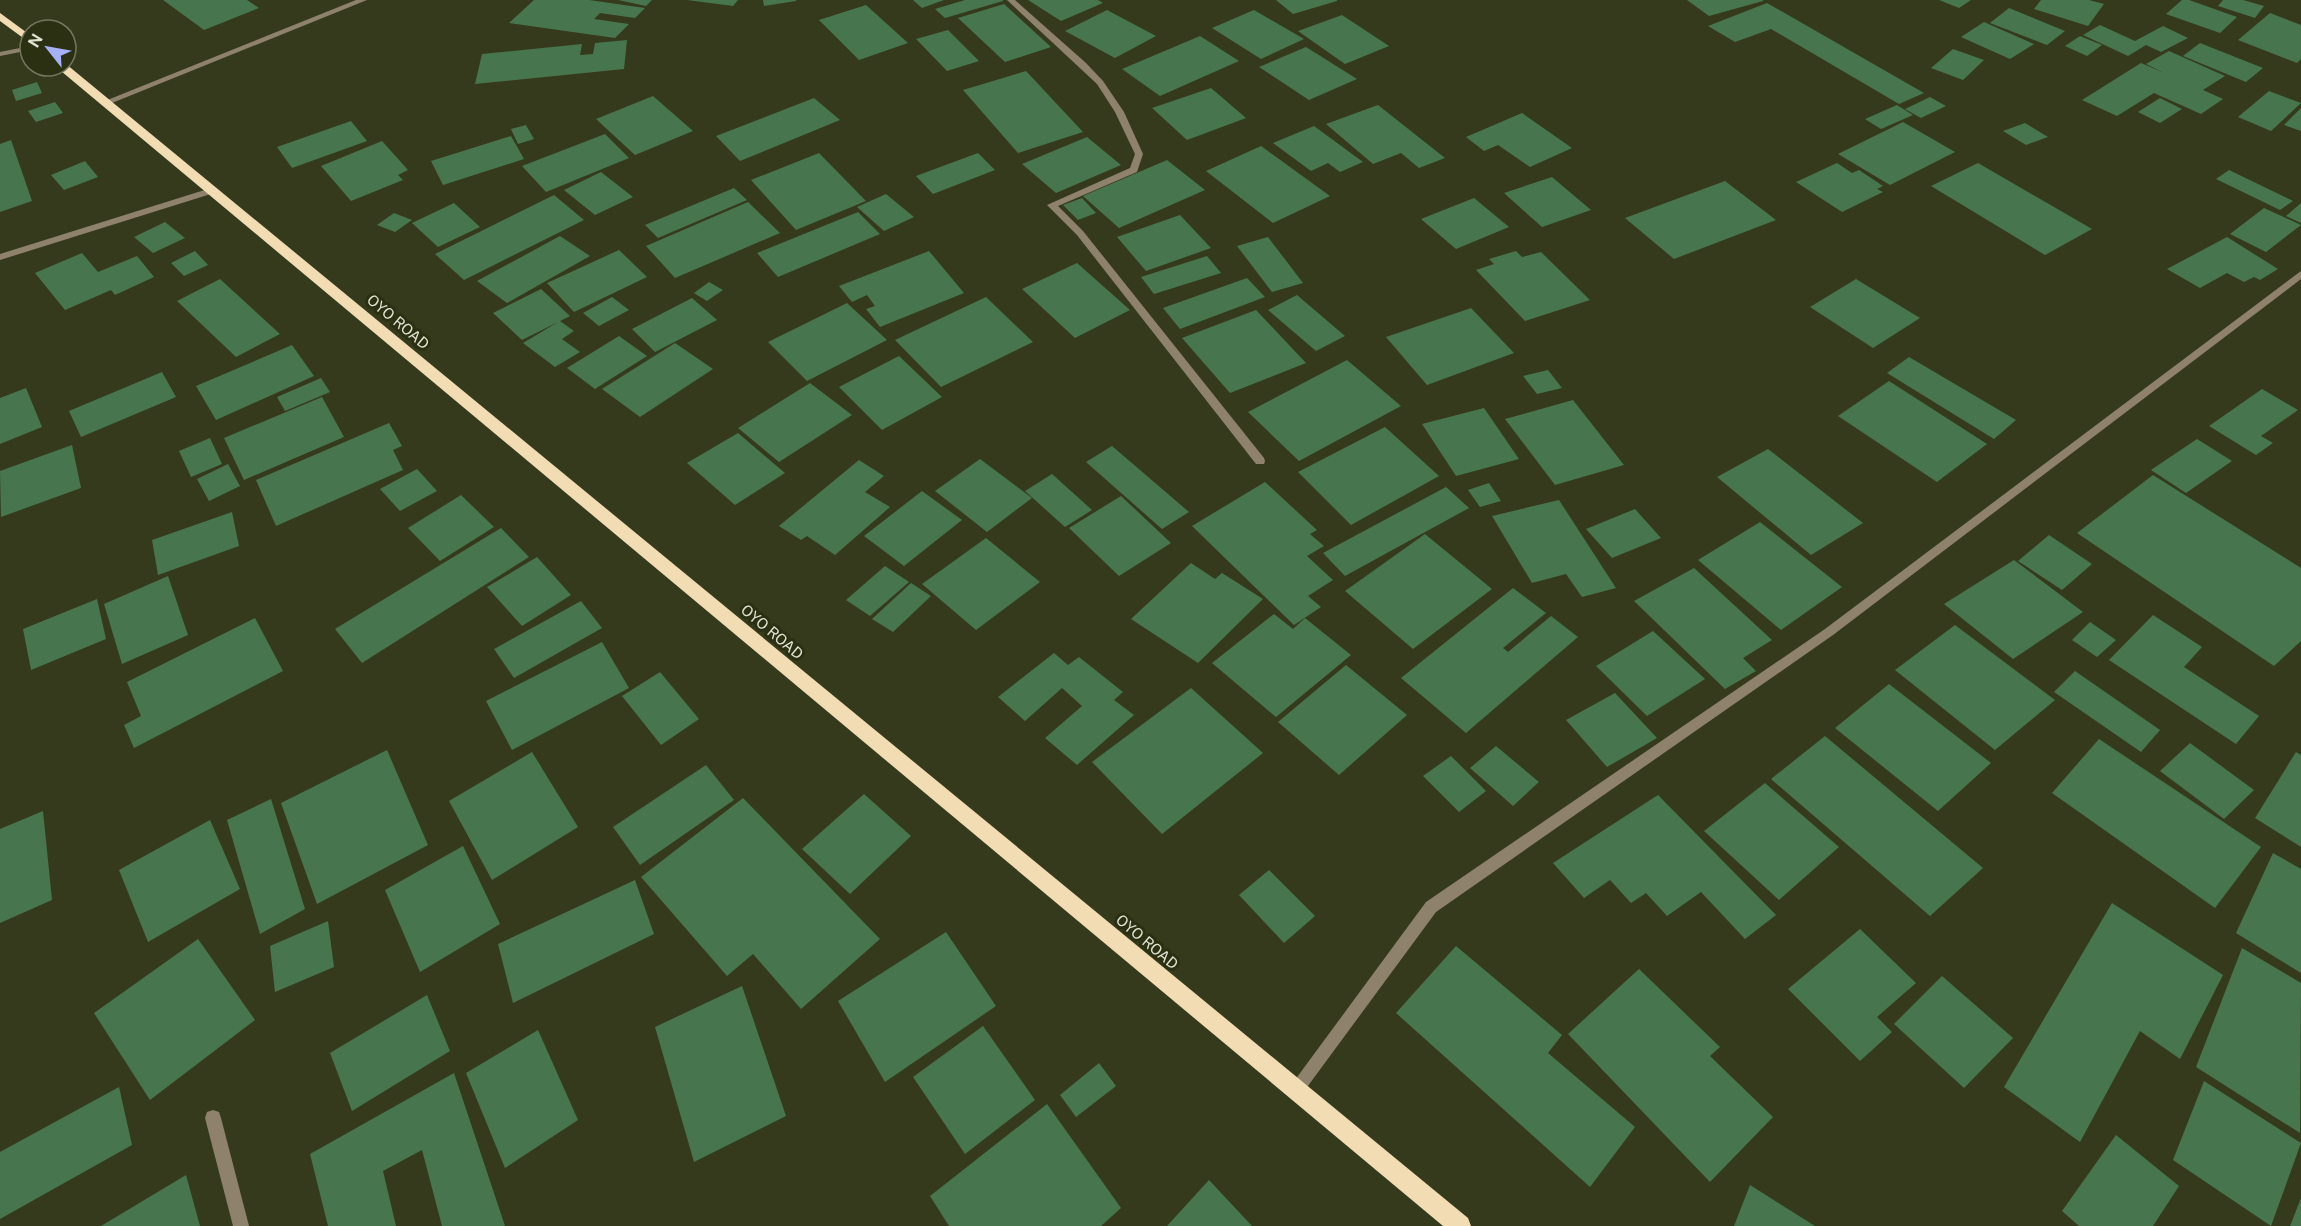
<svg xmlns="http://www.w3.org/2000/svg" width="2301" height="1226" font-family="'Public Sans',sans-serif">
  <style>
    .building { fill: #47754e }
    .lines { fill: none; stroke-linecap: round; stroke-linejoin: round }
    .minor { fill: #8e826c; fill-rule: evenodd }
    .tertiary { fill: #8e826c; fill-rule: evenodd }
    .trunk { fill: #f2dcb4; fill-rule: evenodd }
    .labels { text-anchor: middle; stroke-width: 6; stroke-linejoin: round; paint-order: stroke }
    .street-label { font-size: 15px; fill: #dee1d0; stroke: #2c3013 }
  </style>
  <rect width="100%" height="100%" fill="#363a1d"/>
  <g class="building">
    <path d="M163 0H247L259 8 204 30Z"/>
    <path d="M534 0H589L645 8 635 18 600 13 594 19 629 24 615 38 509 23Z"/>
    <path d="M618 0H652L646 6Z"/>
    <path d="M687 0H738L733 6Z"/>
    <path d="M763 0H796V1L764 6Z"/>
    <path d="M913 0H944L922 8Z"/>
    <path d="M965 0H1003V1L945 18 935 9Z"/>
    <path d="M1028 0H1098L1103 3 1061 21Z"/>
    <path d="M1276 0H1337V1L1293 14Z"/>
    <path d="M1687 0H1763V1L1709 16Z"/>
    <path d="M1939 0H1971L1959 8Z"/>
    <path d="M2041 0H2089L2104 4 2088 26 2034 9Z"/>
    <path d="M2182 0H2189L2237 17 2220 33 2166 14Z"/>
    <path d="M2223 0H2243L2264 6 2255 18 2218 6Z"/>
    <path d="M1767 3 1924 93 1899 104 1771 29 1735 42 1708 26Z"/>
    <path d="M1004 4 1051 47 1005 62 958 18Z"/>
    <path d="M866 5 908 43 859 60 819 20Z"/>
    <path d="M2009 8 2065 31 2047 45 1990 23Z"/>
    <path d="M1107 10 1156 36 1115 58 1065 31Z"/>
    <path d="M1254 10 1304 39 1261 59 1212 28Z"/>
    <path d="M2270 13 2301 25V59L2297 63 2238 40Z"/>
    <path d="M1342 15 1389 46 1345 64 1298 31Z"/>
    <path d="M1984 22 2034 44 2010 59 1961 37Z"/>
    <path d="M2100 25 2135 41 2163 26 2188 38 2161 52 2146 45 2128 56 2083 35Z"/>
    <path d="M948 30 979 61 947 71 916 39Z"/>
    <path d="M1200 36 1239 61 1160 96 1122 69Z"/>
    <path d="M2080 36 2102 45 2087 56 2065 46Z"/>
    <path d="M627 40 624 69 475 84 482 54 582 44 580 55 593 54 595 43Z"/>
    <path d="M2200 43 2263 68 2246 82 2183 56Z"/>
    <path d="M1306 47 1357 79 1309 100 1259 67Z"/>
    <path d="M1953 49 1984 60 1963 80 1931 68Z"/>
    <path d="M2169 51 2225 76 2203 90 2223 99 2201 114 2154 93 2117 116 2082 100 2141 63 2164 73 2146 64Z"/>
    <path d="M1026 71 1083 132 1018 153 963 90Z"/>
    <path d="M37 82 42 93 16 101 12 90Z"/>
    <path d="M1211 88 1246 118 1187 140 1152 108Z"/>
    <path d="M2269 91 2301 103 2271 131 2238 117Z"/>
    <path d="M653 96 693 131 635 155 596 119Z"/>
    <path d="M1930 97 1946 106 1921 118 1905 109Z"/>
    <path d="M814 98 840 120 740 161 716 136Z"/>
    <path d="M2160 98 2182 109 2160 123 2138 112Z"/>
    <path d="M55 102 63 113 36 122 28 111Z"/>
    <path d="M1378 105 1445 158 1419 168 1401 153 1373 164 1326 124Z"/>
    <path d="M1897 105 1913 115 1881 129 1865 119Z"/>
    <path d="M2301 108V131L2284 125Z"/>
    <path d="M1522 113 1572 148 1530 167 1498 145 1484 151 1466 137Z"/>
    <path d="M351 121 367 141 292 168 277 147Z"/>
    <path d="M1903 122 1955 152 1890 185 1838 154Z"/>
    <path d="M2025 123 2048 137 2026 145 2003 131Z"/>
    <path d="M526 125 534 139 518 144 511 129Z"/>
    <path d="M1314 126 1363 162 1340 172 1328 163 1311 171 1273 143Z"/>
    <path d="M605 134 629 158 546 192 522 166Z"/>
    <path d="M511 136 524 159 443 185 431 161Z"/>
    <path d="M1087 137 1121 165 1056 193 1022 164Z"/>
    <path d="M11 140 32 201 0 212V144Z"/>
    <path d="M382 141 408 170 398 175 403 180 351 201 321 166Z"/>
    <path d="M1261 146 1330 196 1273 223 1206 171Z"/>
    <path d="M819 153 866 201 796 230 751 180Z"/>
    <path d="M978 153 995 170 933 194 916 176Z"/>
    <path d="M1167 160 1205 190 1119 228 1083 196Z"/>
    <path d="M85 161 98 177 64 190 51 175Z"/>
    <path d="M1837 163 1852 173 1859 170 1883 186 1877 189 1883 192 1842 212 1796 182Z"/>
    <path d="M1978 163 2092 229 2045 255 1931 186Z"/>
    <path d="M2229 170 2293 201 2280 210 2216 179Z"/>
    <path d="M601 172 633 197 595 215 564 190Z"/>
    <path d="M1552 177 1591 210 1542 227 1504 193Z"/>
    <path d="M1725 181 1776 220 1674 259 1625 218Z"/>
    <path d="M734 188 747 200 658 238 645 225Z"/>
    <path d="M886 194 914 217 884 231 857 207Z"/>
    <path d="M554 195 584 220 464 280 435 254Z"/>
    <path d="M1082 198 1096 213 1078 220 1063 205Z"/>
    <path d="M1474 198 1509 227 1456 249 1421 219Z"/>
    <path d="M748 202 780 233 675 278 646 246Z"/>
    <path d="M454 203 480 227 438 247 412 223Z"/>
    <path d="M2301 203V223L2286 216Z"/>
    <path d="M2264 208 2301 225 2266 252 2230 234Z"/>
    <path d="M858 212 880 234 778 277 757 253Z"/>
    <path d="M394 213 412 220 395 232 377 225Z"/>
    <path d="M1180 215 1211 248 1146 271 1117 237Z"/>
    <path d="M165 222 185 238 153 253 134 237Z"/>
    <path d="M560 236 590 256 507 303 477 281Z"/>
    <path d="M1268 237 1303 283 1272 292 1237 246Z"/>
    <path d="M2227 237 2278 269 2260 280 2254 277 2244 282 2227 273 2200 288 2167 269Z"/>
    <path d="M619 250 647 277 574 312 547 283Z"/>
    <path d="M195 251 208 265 184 276 171 263Z"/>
    <path d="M929 251 964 293 880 327 866 309 875 306 867 295 852 302 839 286Z"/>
    <path d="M1516 251 1522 257 1541 252 1590 300 1525 321 1476 270 1494 264 1489 259Z"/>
    <path d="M82 253 98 272 137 256 154 277 115 295 111 290 65 310 35 273Z"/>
    <path d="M1207 256 1221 273 1154 294 1141 277Z"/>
    <path d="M1077 263 1130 310 1075 338 1022 289Z"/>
    <path d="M1247 278 1265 297 1180 329 1163 308Z"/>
    <path d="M220 279 280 334 236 357 177 301Z"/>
    <path d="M1856 279 1920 318 1873 348 1810 307Z"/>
    <path d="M709 282 723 290 707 301 694 293Z"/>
    <path d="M541 289 570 316 560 321 574 331 562 339 580 352 555 367 523 343 558 322 522 340 493 313Z"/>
    <path d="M1297 295 1345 336 1316 351 1268 310Z"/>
    <path d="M612 297 629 310 599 326 583 313Z"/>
    <path d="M986 297 1033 342 941 387 895 340Z"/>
    <path d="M692 298 717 320 655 352 632 329Z"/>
    <path d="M847 303 887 340 807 381 768 342Z"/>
    <path d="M1471 308 1514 353 1427 385 1386 337Z"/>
    <path d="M1256 310 1306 363 1230 393 1182 338Z"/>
    <path d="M619 336 647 356 595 389 567 368Z"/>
    <path d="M675 343 713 369 640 417 602 389Z"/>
    <path d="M292 345 314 376 216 420 196 386Z"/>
    <path d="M899 356 942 397 882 430 839 387Z"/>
    <path d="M1909 357 2016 420 1994 439 1887 373Z"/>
    <path d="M1347 360 1401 406 1299 461 1248 412Z"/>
    <path d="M1548 370 1562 388 1537 394 1523 376Z"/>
    <path d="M162 372 176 397 81 437 69 411Z"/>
    <path d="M321 378 330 392 285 411 277 397Z"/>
    <path d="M1889 381 1987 444 1937 482 1838 416Z"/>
    <path d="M810 383 852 415 779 462 738 428Z"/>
    <path d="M26 388 42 427 0 444V398Z"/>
    <path d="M2262 389 2298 410 2261 436 2273 443 2256 455 2209 426Z"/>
    <path d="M322 397 344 437 244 480 224 438Z"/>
    <path d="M1573 400 1624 465 1555 485 1505 419Z"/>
    <path d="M1484 408 1519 459 1456 476 1422 424Z"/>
    <path d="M389 423 402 446 393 450 403 470 276 526 256 480Z"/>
    <path d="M1385 427 1439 476 1351 525 1298 472Z"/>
    <path d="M738 433 785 473 735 505 687 463Z"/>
    <path d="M210 438 222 464 191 477 179 451Z"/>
    <path d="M2197 439 2232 461 2186 493 2151 470Z"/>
    <path d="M72 445 81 488 1 517 0 471Z"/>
    <path d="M1112 446 1189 512 1162 529 1086 462Z"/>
    <path d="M1768 449 1863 523 1811 555 1717 477Z"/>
    <path d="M980 459 1032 498 987 532 935 491Z"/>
    <path d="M859 460 884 476 865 492 890 507 835 555 807 536 801 540 779 526Z"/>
    <path d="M228 464 240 486 209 501 197 479Z"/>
    <path d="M417 469 437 491 400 511 380 489Z"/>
    <path d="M1052 474 1092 510 1065 527 1025 491Z"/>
    <path d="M2153 475 2301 568V641L2274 666 2077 533Z"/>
    <path d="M1265 482 1317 530 1310 534 1324 546 1307 556 1333 580 1308 596 1321 607 1294 625 1192 526Z"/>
    <path d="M1489 483 1501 501 1480 507 1468 490Z"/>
    <path d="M1446 487 1469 508 1345 576 1323 553Z"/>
    <path d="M922 491 962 520 904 566 864 536Z"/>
    <path d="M461 495 494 527 440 561 408 528Z"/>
    <path d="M1121 496 1171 543 1119 576 1069 528Z"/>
    <path d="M1559 500 1616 588 1582 597 1566 574 1532 583 1492 516Z"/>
    <path d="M1635 509 1661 538 1612 558 1586 529Z"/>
    <path d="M232 512 239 546 158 575 152 540Z"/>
    <path d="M1760 522 1842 587 1781 630 1698 560Z"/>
    <path d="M501 528 529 557 362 663 335 629Z"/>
    <path d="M1425 534 1492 589 1413 649 1345 591Z"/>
    <path d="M2049 535 2092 564 2062 590 2018 561Z"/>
    <path d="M986 538 1040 582 976 630 922 584Z"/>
    <path d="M537 557 571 595 522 626 487 587Z"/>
    <path d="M2014 560 2083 612 2013 659 1944 604Z"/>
    <path d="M1191 563 1215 579 1222 573 1263 599 1198 663 1131 619Z"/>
    <path d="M885 566 909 582 870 616 846 600Z"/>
    <path d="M1694 568 1772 640 1743 658 1756 671 1725 689 1634 601Z"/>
    <path d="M168 576 188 635 122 664 104 604Z"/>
    <path d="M911 583 931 596 893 632 872 619Z"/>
    <path d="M1513 588 1546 613 1503 648 1508 652 1551 616 1578 637 1466 733 1401 678Z"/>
    <path d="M97 599 106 639 31 670 23 629Z"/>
    <path d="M581 601 602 628 514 678 494 649Z"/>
    <path d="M1274 614 1293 629 1305 618 1351 655 1276 717 1212 663Z"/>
    <path d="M2153 615 2202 647 2184 667 2259 716 2236 744 2109 660Z"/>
    <path d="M255 618 283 671 134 748 124 725 141 716 127 682Z"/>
    <path d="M2090 622 2116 640 2097 657 2072 640Z"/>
    <path d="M1955 625 2055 700 1995 750 1895 670Z"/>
    <path d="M1653 631 1705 679 1647 716 1596 666Z"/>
    <path d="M602 642 629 688 512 750 486 701Z"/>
    <path d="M1054 653 1068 665 1079 657 1123 692 1114 700 1134 715 1077 765 1045 738 1082 706 1062 688 1025 721 998 697Z"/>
    <path d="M1346 665 1407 715 1339 775 1278 722Z"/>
    <path d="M2075 671 2160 730 2141 752 2054 692Z"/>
    <path d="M660 672 699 719 661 745 622 696Z"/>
    <path d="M1889 684 1991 763 1938 811 1835 728Z"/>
    <path d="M1191 688 1263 753 1162 834 1092 762Z"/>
    <path d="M1615 693 1657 738 1607 767 1566 720Z"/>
    <path d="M1825 736 1983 868 1930 916 1771 779Z"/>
    <path d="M2099 739 2261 847 2215 908 2052 793Z"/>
    <path d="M2190 743 2254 790 2224 819 2160 771Z"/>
    <path d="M1496 746 1539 782 1513 806 1470 768Z"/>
    <path d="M387 750 428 845 317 904 281 803Z"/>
    <path d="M532 752 578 827 492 880 449 801Z"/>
    <path d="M2296 752 2301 755V847L2255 818Z"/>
    <path d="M1451 756 1486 791 1459 812 1423 776Z"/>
    <path d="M706 765 734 800 640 865 613 827Z"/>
    <path d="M1765 783 1839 847 1779 900 1704 831Z"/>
    <path d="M864 794 911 836 850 894 802 849Z"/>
    <path d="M1658 795 1776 915 1745 939 1701 892 1667 916 1646 893 1631 903 1610 880 1584 898 1553 863Z"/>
    <path d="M743 798 880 939 801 1009 753 954 727 976 641 877Z"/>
    <path d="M271 799 305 909 260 934 227 820Z"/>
    <path d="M43 811 52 900 0 923V829Z"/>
    <path d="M210 820 240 889 148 942 119 870Z"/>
    <path d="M463 846 500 924 420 972 385 890Z"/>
    <path d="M2273 853 2301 869V973L2236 933Z"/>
    <path d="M1269 870 1315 916 1284 943 1239 895Z"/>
    <path d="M635 880 654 934 513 1003 498 944Z"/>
    <path d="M2112 903 2223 975 2180 1059 2140 1031 2080 1142 2004 1087Z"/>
    <path d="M328 921 334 967 275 992 270 946Z"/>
    <path d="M1860 929 1916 983 1877 1017 1892 1032 1860 1061 1788 989Z"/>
    <path d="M946 932 996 1006 885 1082 838 1001Z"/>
    <path d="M198 939 255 1020 150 1100 94 1013Z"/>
    <path d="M1456 946 1562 1035 1548 1053 1635 1127 1590 1187 1396 1013Z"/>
    <path d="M2242 948 2301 983 2300 1133 2196 1067Z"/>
    <path d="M1639 969 1720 1047 1710 1056 1773 1117 1710 1182 1568 1034Z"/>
    <path d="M1942 976 2013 1038 1964 1088 1894 1024Z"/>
    <path d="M742 986 786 1116 694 1162 655 1027Z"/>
    <path d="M427 995 450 1051 352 1111 330 1053Z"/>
    <path d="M983 1026 1035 1100 965 1154 913 1077Z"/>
    <path d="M538 1030 578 1120 505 1168 466 1073Z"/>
    <path d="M1099 1063 1116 1086 1076 1117 1060 1095Z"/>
    <path d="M454 1073 505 1226H442L422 1150 383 1171 396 1226H328L310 1154Z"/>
    <path d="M2204 1081 2301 1143 2271 1226 2173 1160Z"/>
    <path d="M119 1087 132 1145 0 1219V1152Z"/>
    <path d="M1047 1104 1121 1208 1101 1226H949L930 1196Z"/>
    <path d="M2116 1135 2179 1186 2153 1226H2079L2062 1211Z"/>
    <path d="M186 1175 200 1226H101Z"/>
    <path d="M1209 1180 1252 1226H1167Z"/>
    <path d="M1750 1185 1815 1226H1734Z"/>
    <path d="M2301 1198V1226H2290Z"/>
  </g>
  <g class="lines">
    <g class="minor">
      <path d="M356 0H367L107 105 100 103Z"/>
      <path d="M1007 0H1015L1086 63 1103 81 1124 112 1143 154 1137 172 1058 206 1083 231 1264 458 1265 461 1264 464H1256L1077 235 1047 205 1130 168 1135 154 1115 112 1097 84Z"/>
      <path d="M30 46V50L0 56V52Z"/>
      <path d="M2301 271V279L1833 635 1436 912 1302 1094 1297 1097 1292 1094 1289 1089 1292 1084 1426 902 1825 629Z"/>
      <path d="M213 1110 219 1112 221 1118 249 1226H233L205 1118 207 1112Z"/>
    </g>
    <path class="tertiary" d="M211 188 214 189V193L0 260V254Z"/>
    <g class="trunk">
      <path d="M0 13 30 35V43L0 21Z"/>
      <path d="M66 64 1468 1218 1471 1226H1443L55 66Z"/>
    </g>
  </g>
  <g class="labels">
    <g class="street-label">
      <text transform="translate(398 322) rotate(40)" y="5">OYO ROAD</text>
      <text transform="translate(772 632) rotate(40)" y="5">OYO ROAD</text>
      <text transform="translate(1147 942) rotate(40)" y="5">OYO ROAD</text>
    </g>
  </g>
  <g transform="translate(48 48) rotate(301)"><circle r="28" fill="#2c3013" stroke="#73775f" stroke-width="1.5"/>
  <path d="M0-4.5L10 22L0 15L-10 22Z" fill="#a6b1fc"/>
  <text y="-9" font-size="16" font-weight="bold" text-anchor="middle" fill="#dee1d0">N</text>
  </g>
</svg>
